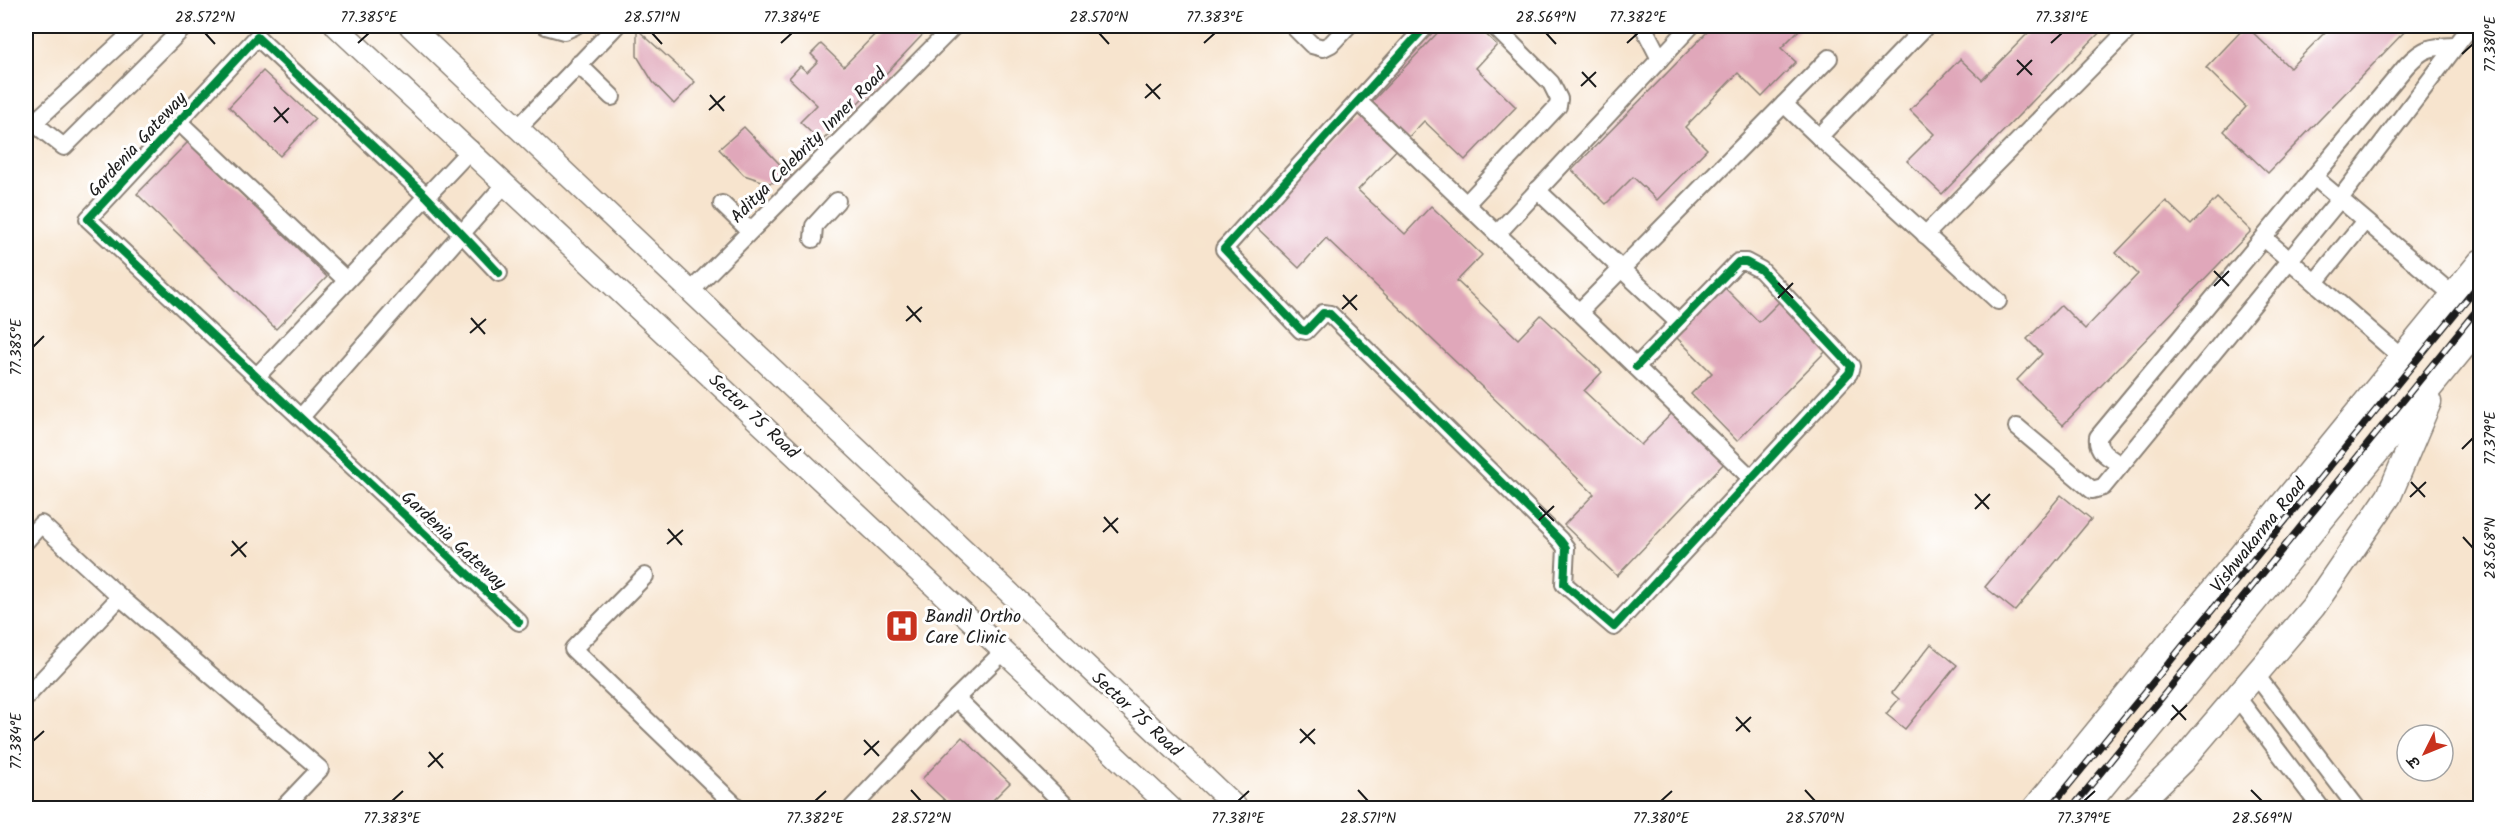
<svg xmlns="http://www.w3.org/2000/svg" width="2506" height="834" font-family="Kalam,'Playpen Sans Deva',sans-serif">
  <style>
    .building { fill: #e0a7ba }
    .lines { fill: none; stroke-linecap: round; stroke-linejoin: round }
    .minor-casing { stroke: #8a8075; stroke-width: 20 }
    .tertiary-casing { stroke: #8a8075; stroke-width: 24 }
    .secondary-casing { stroke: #8a8075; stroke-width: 27 }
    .minor { stroke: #fff; stroke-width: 16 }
    .tertiary { stroke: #fff; stroke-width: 21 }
    .secondary { stroke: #fff; stroke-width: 24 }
    .rail-casing { stroke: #1c1c1c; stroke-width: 7 }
    .rail { stroke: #fff; stroke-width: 4.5; stroke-dasharray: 14; stroke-linecap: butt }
    .cycleway-casing { stroke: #fff; stroke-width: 11 }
    .cycleway { stroke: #00873e; stroke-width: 8 }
    .ticks { fill: none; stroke: #1c1c1c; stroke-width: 2 }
    .labels { text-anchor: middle; stroke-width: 6; stroke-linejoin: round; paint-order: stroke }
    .street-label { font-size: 18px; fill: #1c1c1c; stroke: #fff }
    .poi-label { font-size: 18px; fill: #1c1c1c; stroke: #fff; text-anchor: start }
    .neatline { fill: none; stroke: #1c1c1c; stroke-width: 2 }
    .ticks-label { font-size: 15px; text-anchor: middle; fill: #1c1c1c }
  </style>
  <rect width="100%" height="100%" fill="#fff"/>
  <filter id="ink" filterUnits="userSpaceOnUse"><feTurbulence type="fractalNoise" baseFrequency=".0167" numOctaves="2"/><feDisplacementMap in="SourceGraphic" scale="12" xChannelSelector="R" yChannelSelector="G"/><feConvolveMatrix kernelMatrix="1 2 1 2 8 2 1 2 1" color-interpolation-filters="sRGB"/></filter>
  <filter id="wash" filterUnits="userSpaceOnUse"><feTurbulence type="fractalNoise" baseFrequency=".008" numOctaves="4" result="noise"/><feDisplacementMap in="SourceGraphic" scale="24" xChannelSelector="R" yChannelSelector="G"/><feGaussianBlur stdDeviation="1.35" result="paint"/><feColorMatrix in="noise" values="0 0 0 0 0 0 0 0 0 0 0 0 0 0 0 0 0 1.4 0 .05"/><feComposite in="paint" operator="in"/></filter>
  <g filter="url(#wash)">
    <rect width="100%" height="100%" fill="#f7e4ce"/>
    <g id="blocks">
      <g class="building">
        <path d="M883 26H931L821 142 800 122 817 105 789 78 800 66 807 72 818 61 811 54 821 44 844 66Z"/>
        <path d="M1444 26H1477L1497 45 1476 68 1516 107 1465 160 1424 121 1358 190 1405 234 1431 206 1482 255 1457 281 1518 339 1541 315 1602 372 1584 391 1641 445 1676 409 1728 459 1617 576 1564 525 1594 494 1326 238 1299 268 1254 225Z"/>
        <path d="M1713 26H1803L1781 48 1796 62 1762 97 1738 73 1685 127 1707 149 1657 200 1633 177 1606 204 1572 170Z"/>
        <path d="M2035 26H2106L1942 194 1907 161 1934 134 1910 110 1960 59 1982 80Z"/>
        <path d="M2246 26 2290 68 2331 26H2410L2268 173 2224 131 2246 107 2206 68Z"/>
        <path d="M637 29 695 82 674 104 653 82 637 56Z"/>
        <path d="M263 71 315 119 280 156 229 107Z"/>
        <path d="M744 127 795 180 768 183 744 175 719 149Z"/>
        <path d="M188 142 327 277 276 329 137 194Z"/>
        <path d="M2217 198 2251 231 2063 425 2017 380 2042 354 2027 339 2061 305 2085 329 2138 274 2116 253 2166 201 2191 225Z"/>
        <path d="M1721 284 1759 322 1784 297 1832 345 1737 441 1691 394 1712 373 1672 333Z"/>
        <path d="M2061 495 2091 519 2015 611 1985 587Z"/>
        <path d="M1931 644 1957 665 1905 729 1886 714 1899 699 1892 693Z"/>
        <path d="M962 737 1010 783 985 808H953L922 779Z"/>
      </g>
    </g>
  </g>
  <g filter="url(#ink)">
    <use href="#blocks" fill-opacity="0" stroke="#8a8075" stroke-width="1.5"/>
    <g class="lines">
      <g class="minor-casing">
        <g id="minor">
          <path d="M546 26 564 31 575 26"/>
          <path d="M1293 26 1312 45 1323 48 1331 44 1348 26"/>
          <path d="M1426 26 1224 249 1301 330 1306 331 1323 313 1330 314 1560 540 1566 548 1564 584 1614 627 1849 373 1851 366 1761 270 1746 262H1738L1636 367"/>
          <path d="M1643 26 1660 59 1691 26"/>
          <path d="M1926 26 1819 137 1998 301"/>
          <path d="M578 64 612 97"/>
          <path d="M1358 101 1579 312"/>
          <path d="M1784 104 1829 58"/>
          <path d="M26 117 64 147 185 26"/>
          <path d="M179 122 346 280"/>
          <path d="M517 129 616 26"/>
          <path d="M26 130 139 26"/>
          <path d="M2314 177 2453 295"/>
          <path d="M1537 190 1679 323"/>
          <path d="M722 204 750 231"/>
          <path d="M1466 204 1558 106 1559 99 1551 83 1494 26"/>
          <path d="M1497 234 1660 59"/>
          <path d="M1925 235 2132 26"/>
          <path d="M2264 238 2402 358"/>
          <path d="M813 239 814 226 837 201"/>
          <path d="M499 273 426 196 257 37 88 219 519 622"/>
          <path d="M2316 281 2364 222"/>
          <path d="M690 292 954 26"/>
          <path d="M257 376 471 149"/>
          <path d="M301 417 506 183"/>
          <path d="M2017 427 2092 490 2103 487 2339 200 2471 26"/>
          <path d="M2121 465C2110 458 2096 452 2098 437L2407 65C2424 47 2431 47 2455 46"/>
          <path d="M1751 478 1579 312 1784 104 1819 137"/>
          <path d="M26 541 41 524 120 597"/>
          <path d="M645 576 573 649 738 808"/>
          <path d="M2256 675 2357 808"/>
          <path d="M26 697 120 597 320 769 283 808"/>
          <path d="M2237 697 2321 808"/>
          <path d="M956 698 1068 808"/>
          <path d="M852 808 956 698 1004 651"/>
        </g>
      </g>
      <g class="tertiary-casing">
        <g id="tertiary">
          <path d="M336 26 1171 808"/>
          <path d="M410 26 1237 808"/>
        </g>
      </g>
      <g class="secondary-casing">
        <g id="secondary">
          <path d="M2035 808 2480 262"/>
          <path d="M2085 808 2480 327"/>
          <path d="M2134 808 2182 761 2313 607 2389 496 2429 402"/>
        </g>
      </g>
      <use href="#minor" class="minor"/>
      <use href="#tertiary" class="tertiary"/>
      <use href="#secondary" class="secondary"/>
      <g class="rail-casing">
        <g id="rail">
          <path d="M2050 808 2480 283"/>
          <path d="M2072 808 2480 306"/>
        </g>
      </g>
      <use href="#rail" class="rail"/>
      <g class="cycleway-casing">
        <g id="cycleway">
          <path d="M1426 26 1224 249 1301 330 1306 331 1323 313 1330 314 1560 540 1566 548 1564 584 1614 627 1849 373 1851 366 1761 270 1746 262H1738L1636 367"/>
          <path d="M499 273 426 196 257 37 88 219 519 622"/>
        </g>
      </g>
      <use href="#cycleway" class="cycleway"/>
    </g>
  </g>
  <path class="ticks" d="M205 33 215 44M652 33 662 44M1099 33 1109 44M1546 33 1556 44M358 43 369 33M781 43 792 33M1204 43 1215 33M1627 43 1638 33M2051 43 2062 33M2462 54 2473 44M2017 60 2032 75M1582 72 1596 87M2017 75 2032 60M1146 84 1160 99M1581 86 1596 72M710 95 724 111M1145 98 1161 84M274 107 288 123M709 110 725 96M274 122 289 108M2214 271 2229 286M1778 283 1793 298M2214 286 2229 271M1343 295 1357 310M1778 298 1793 283M907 306 921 322M1342 309 1357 295M471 318 485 334M906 321 922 307M470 333 486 319M33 347 44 336M2462 449 2473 438M2411 482 2425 497M1975 494 1989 509M2410 497 2426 482M1539 506 1554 521M1975 509 1990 494M1104 517 1118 533M1539 520 1554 506M668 529 682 545M1103 532 1118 518M2463 537 2473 548M232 541 246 557M667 544 683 530M231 556 247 542M2172 705 2186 720M1736 717 1750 732M2171 720 2187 705M1300 729 1315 744M1736 731 1751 717M864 740 879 756M33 741 44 731M1300 743 1315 729M429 752 443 768M864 755 879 741M428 767 443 753M911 790 921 801M1358 790 1368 801M1805 790 1815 801M2251 790 2262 801M392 801 403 791M815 801 826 791M1238 801 1249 791M1661 801 1672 791M2084 801 2095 791"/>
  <defs>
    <g id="hospital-square" transform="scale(1.725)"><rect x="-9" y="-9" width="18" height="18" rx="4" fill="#c8321e" stroke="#fff"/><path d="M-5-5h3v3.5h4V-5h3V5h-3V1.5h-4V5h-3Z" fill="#fff"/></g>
  </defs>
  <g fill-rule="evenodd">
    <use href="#hospital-square" x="902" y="626"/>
  </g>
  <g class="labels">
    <g class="street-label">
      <text transform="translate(137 144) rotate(-47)" y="6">Gardenia Gateway</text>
      <text transform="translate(808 145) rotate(-45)" y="6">Aditya Celebrity Inner Road</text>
      <text transform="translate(754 416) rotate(43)" y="6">Sector 75 Road</text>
      <text transform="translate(2258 535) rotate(-51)" y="6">Vishwakarma Road</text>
      <text transform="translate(454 540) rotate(43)" y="6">Gardenia Gateway</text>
      <text transform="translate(1137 714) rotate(43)" y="6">Sector 75 Road</text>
    </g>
    <g class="poi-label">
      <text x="925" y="622">Bandil Ortho<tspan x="925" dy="21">Care Clinic</tspan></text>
    </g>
  </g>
  <rect width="2506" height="834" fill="none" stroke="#fff" stroke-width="66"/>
  <g transform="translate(2425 753) rotate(227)"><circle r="28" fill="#ffffff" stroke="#a4a4a4" stroke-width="1.5"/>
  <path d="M0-4.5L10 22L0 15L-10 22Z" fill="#c8321e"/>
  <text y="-9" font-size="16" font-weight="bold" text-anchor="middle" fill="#1c1c1c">उ</text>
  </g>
  <rect x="33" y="33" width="2440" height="768" class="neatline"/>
  <g class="ticks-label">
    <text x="205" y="22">28.572°N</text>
    <text x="369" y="22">77.385°E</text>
    <text x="652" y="22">28.571°N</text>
    <text x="792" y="22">77.384°E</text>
    <text x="1099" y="22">28.570°N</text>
    <text x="1215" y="22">77.383°E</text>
    <text x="1546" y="22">28.569°N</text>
    <text x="1638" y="22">77.382°E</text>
    <text x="2062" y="22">77.381°E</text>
    <text transform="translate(2490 44) rotate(-90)" y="5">77.380°E</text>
    <text transform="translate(16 347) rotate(-90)" y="5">77.385°E</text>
    <text transform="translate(2490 438) rotate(-90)" y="5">77.379°E</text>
    <text transform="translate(2490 548) rotate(-90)" y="5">28.568°N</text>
    <text transform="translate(16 741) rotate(-90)" y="5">77.384°E</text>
    <text x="392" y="823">77.383°E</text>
    <text x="815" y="823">77.382°E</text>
    <text x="921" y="823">28.572°N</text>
    <text x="1238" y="823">77.381°E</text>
    <text x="1368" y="823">28.571°N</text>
    <text x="1661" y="823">77.380°E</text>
    <text x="1815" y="823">28.570°N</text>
    <text x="2084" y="823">77.379°E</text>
    <text x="2262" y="823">28.569°N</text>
  </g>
</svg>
